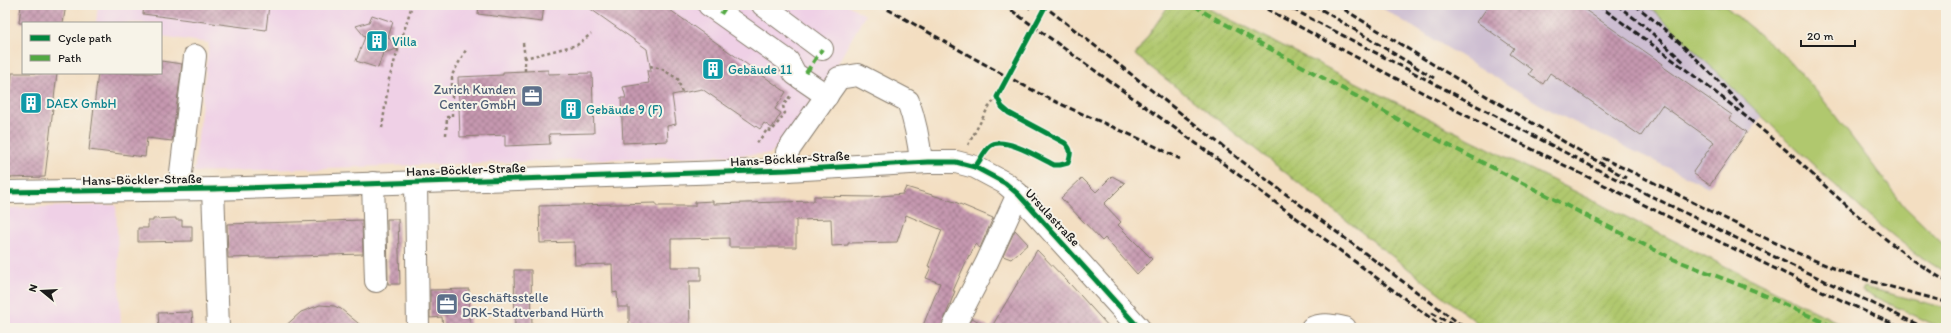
<svg xmlns="http://www.w3.org/2000/svg" width="1951" height="333" font-family="Itim,sans-serif">
  <style>
    .built { fill: #efd0e6 }
    .industrial { fill: #cdbed2 }
    .green { fill: #b0c86e; stroke: #667245 }
    .garden { fill: url(#garden-furrows); stroke: #667245 }
    .building { fill: url(#building-cross-hatch) }
    .lines { fill: none; stroke-linecap: round; stroke-linejoin: round }
    .minor-casing { stroke: #887d6e; stroke-width: 24 }
    .path { stroke: #887d6e; stroke-width: 2.5; stroke-dasharray: 3 3; stroke-linecap: butt }
    .minor { stroke: #fff; stroke-width: 22 }
    .rail { stroke: #1c1c1c; stroke-width: 3; stroke-dasharray: 6 3; stroke-linecap: butt }
    .quiet { stroke: #52a943; stroke-width: 4; stroke-dasharray: 8 4; stroke-linecap: butt }
    .cycleway-casing { stroke: #f7f3e8; stroke-width: 8 }
    .cycleway { stroke: #00873e; stroke-width: 5 }
    .labels { text-anchor: middle; stroke-width: 4; stroke-linejoin: round; paint-order: stroke }
    .culture-label { font-size: 13px; fill: #0d838f; stroke: #f7f3e8; text-anchor: start }
    .service-label { font-size: 13px; fill: #4e5e75; stroke: #f7f3e8; text-anchor: end }
    .street-label { font-size: 13px; fill: #1c1c1c; stroke: #f7f3e8 }
  </style>
  <defs>
    <pattern id="garden-furrows" width="10" height="10" patternUnits="userSpaceOnUse"><rect width="10" height="10" fill="#b0c86e"/><path d="M-1 1l2-2M0 10L10 0M9 11l2-2" fill="none" stroke="#97ab5f"/></pattern>
    <pattern id="building-cross-hatch" width="8" height="8" patternUnits="userSpaceOnUse"><rect width="8" height="8" fill="#c698b0"/><path d="M0 0l8 8M0 8l8-8" fill="none" stroke="#a07b8e"/></pattern>
  </defs>
  <rect width="100%" height="100%" fill="#f7f3e8"/>
  <filter id="ink" filterUnits="userSpaceOnUse"><feTurbulence type="fractalNoise" baseFrequency=".025" numOctaves="2"/><feDisplacementMap in="SourceGraphic" scale="8" xChannelSelector="R" yChannelSelector="G"/><feConvolveMatrix kernelMatrix="1 2 1 2 8 2 1 2 1" color-interpolation-filters="sRGB"/></filter>
  <filter id="wash" filterUnits="userSpaceOnUse"><feTurbulence type="fractalNoise" baseFrequency=".012" numOctaves="4" result="noise"/><feDisplacementMap in="SourceGraphic" scale="16" xChannelSelector="R" yChannelSelector="G"/><feGaussianBlur stdDeviation="0.9" result="paint"/><feColorMatrix in="noise" values="0 0 0 0 0 0 0 0 0 0 0 0 0 0 0 0 0 1.4 0 .05"/><feComposite in="paint" operator="in"/></filter>
  <g filter="url(#wash)">
    <rect width="100%" height="100%" fill="#f3dec1"/>
    <g class="built">
      <path d="M98 5H848L865 15 835 68 784 139 770 154 194 172 209 43 161 36V23H96Z"/>
      <path d="M116 205 121 328H5V208Z"/>
    </g>
    <path class="industrial" d="M1377 5H1645L1657 14 1762 117 1708 187 1549 110Z"/>
    <g class="green">
      <path d="M1645 5H1726L1731 11 1785 56 1818 93 1904 206 1946 247V273C1901 246 1862 210 1823 174 1767 122 1712 68 1657 14Z"/>
      <path d="M1864 287 1946 308V328H1941L1862 291Z"/>
    </g>
    <path class="garden" d="M1169 5H1201L1849 328H1484L1135 55Z"/>
    <g id="blocks">
      <g class="building">
        <path d="M21 5H66L63 23H19Z"/>
        <path d="M144 5H269L266 30 143 14Z"/>
        <path d="M479 5H544L542 22 478 14Z"/>
        <path d="M585 5H663L786 92 775 109 781 113 772 128 764 123 760 129 702 89 672 95 676 124 667 126 668 141 623 143 621 98H626L623 87 649 83 647 71H651L647 49Z"/>
        <path d="M1489 5H1578L1663 64 1662 66 1732 115 1729 119 1747 132 1710 185 1694 174 1693 172 1714 142 1662 105 1641 136 1550 73 1543 84 1529 74 1532 70 1510 54 1514 48 1477 22Z"/>
        <path d="M372 15 393 22 388 37 397 49 383 53 378 68 356 61 365 37 356 26 369 22Z"/>
        <path d="M161 61 182 64 172 141 147 138 145 157 89 150 98 73H161Z"/>
        <path d="M548 70V74L592 73 594 133 549 134 550 144 505 146V135L460 137 458 77 503 75V72Z"/>
        <path d="M12 73H57L45 177 5 178V133Z"/>
        <path d="M1112 176 1125 183 1104 204 1121 222 1118 225 1152 259 1137 274 1105 238 1102 241 1061 198 1082 178 1096 192Z"/>
        <path d="M906 187 955 202 993 218 980 248 975 244 970 256 969 255 953 291H955L941 328H922L940 283 926 278 931 267 928 266 942 230 906 215 897 242 848 243V245L832 246 831 219 796 220V247H729V238L671 239V267H701V281H689L690 328H629V307H618L617 292 613 293 612 264 575 265 574 242 540 243 539 206 656 203V206H695V202L713 201V204L814 201V196L871 197 903 194Z"/>
        <path d="M176 218V220H182V226H192V241L138 242V228H148V221H153V219Z"/>
        <path d="M387 219H398L400 284H388Z"/>
        <path d="M362 220 363 254 228 258 227 224Z"/>
        <path d="M1015 230 1028 244 1011 259 1003 256Z"/>
        <path d="M1037 250 1070 284 1110 328H991Z"/>
        <path d="M514 270H531L532 328H515Z"/>
        <path d="M469 289 470 328H443L442 317 430 318V290Z"/>
        <path d="M320 305 334 306 341 309 364 328H283L301 312Z"/>
        <path d="M192 312 193 328H159L158 313Z"/>
        <path d="M972 318 990 328H967Z"/>
      </g>
    </g>
  </g>
  <g filter="url(#ink)">
    <use href="#blocks" fill-opacity="0" stroke="#887d6e" stroke-width="1"/>
    <g class="lines">
      <g class="minor-casing">
        <g id="minor">
          <path d="M709 5 788 61 795 74 827 96"/>
          <path d="M763 5 822 49"/>
          <path d="M787 170V152L839 78 858 75 908 101C915 121 919 141 921 162"/>
          <path d="M416 182 418 328"/>
          <path d="M373 183 376 281"/>
          <path d="M179 189 195 56"/>
          <path d="M213 189 218 328"/>
          <path d="M5 192 213 189 787 170 928 162H956L975 167 1005 183 1018 194 1139 328"/>
          <path d="M953 328 987 262 1018 194"/>
          <path d="M1312 328C1323 323 1334 326 1345 328"/>
        </g>
      </g>
      <g class="path">
        <path d="M1024 5 1030 9"/>
        <path d="M523 43 525 58"/>
        <path d="M650 66 662 69 678 79 682 93"/>
        <path d="M525 71V58L577 45 591 34"/>
        <path d="M382 128 389 79 412 5"/>
        <path d="M446 135 447 117H452V75L467 48"/>
        <path d="M757 143 767 130 772 131 785 113 783 106 791 95"/>
        <path d="M968 145 988 108 997 97"/>
      </g>
      <use href="#minor" class="minor"/>
      <g class="rail">
        <path d="M880 5C942 39 1003 77 1067 107 1105 124 1143 139 1180 159"/>
        <path d="M1004 5 1201 147 1444 328"/>
        <path d="M1043 5 1239 159 1465 328"/>
        <path d="M1259 5C1338 47 1418 91 1498 132 1631 199 1765 265 1901 328"/>
        <path d="M1285 5 1608 175 1789 264 1925 328"/>
        <path d="M1314 5 1434 78"/>
        <path d="M1337 5 1442 70 1626 178"/>
        <path d="M1598 5C1663 52 1727 99 1787 151 1838 197 1886 246 1946 281"/>
        <path d="M1617 5 1643 25 1685 63"/>
        <path d="M1635 5C1675 36 1711 72 1744 109"/>
        <path d="M1602 158C1681 194 1757 238 1838 270 1873 283 1910 292 1946 302"/>
        <path d="M1432 313 1456 327"/>
      </g>
      <g class="quiet">
        <path d="M1194 5 1207 14 1405 123 1591 218 1673 259 1755 291 1836 328"/>
        <path d="M721 14 727 5"/>
        <path d="M806 73 822 49"/>
      </g>
      <g class="cycleway-casing">
        <g id="cycleway">
          <path d="M975 167C980 161 984 151 990 146 1003 135 1040 158 1054 165H1060L1068 163C1071 154 1072 150 1065 143L1009 113 1002 107 997 97 1046 5"/>
          <path d="M5 192 213 189 787 170 928 162H956L975 167 1005 183 1018 194 1139 328"/>
        </g>
      </g>
      <use href="#cycleway" class="cycleway"/>
    </g>
  </g>
  <defs>
    <g id="building-square" transform="scale(1.15)"><rect x="-9" y="-9" width="18" height="18" rx="4" fill="#0f9aa8" stroke="#f7f3e8"/><path d="M-4-6H4V6H1V3H-1V6H-4ZM-2.5-4.3h1.7v1.8h-1.7ZM.8-4.3h1.7v1.8H.8ZM-2.5-1h1.7V.8h-1.7ZM.8-1h1.7V.8H.8Z" fill="#fff"/></g>
    <g id="office-square" transform="scale(1.15)"><rect x="-9" y="-9" width="18" height="18" rx="4" fill="#5c6f8a" stroke="#f7f3e8"/><path d="M-6-3h4V-5.5h4V-3h4V5H-6ZM-1-4.5V-3h2v-1.5ZM-6 0V1H6V0Z" fill="#fff"/></g>
  </defs>
  <g fill-rule="evenodd">
    <use href="#building-square" x="377" y="41"/>
    <use href="#building-square" x="713" y="69"/>
    <use href="#office-square" x="532" y="96"/>
    <use href="#building-square" x="31" y="103"/>
    <use href="#building-square" x="571" y="109"/>
    <use href="#office-square" x="447" y="304"/>
  </g>
  <g class="labels">
    <g class="culture-label">
      <text x="392" y="46">Villa</text>
      <text x="728" y="74">Gebäude 11</text>
      <text x="46" y="108">DAEX GmbH</text>
      <text x="586" y="114">Gebäude 9 (F)</text>
    </g>
    <g class="service-label">
      <text x="516" y="94">Zurich Kunden<tspan x="516" dy="15">Center GmbH</tspan></text>
      <text x="462" y="302" text-anchor="start">Geschäftsstelle<tspan x="462" dy="15">DRK-Stadtverband Hürth</tspan></text>
    </g>
    <g class="street-label">
      <text transform="translate(790 158) rotate(-3)" y="5">Hans-Böckler-Straße</text>
      <text transform="translate(466 169) rotate(-2)" y="5">Hans-Böckler-Straße</text>
      <text transform="translate(142 179) rotate(-1)" y="5">Hans-Böckler-Straße</text>
      <text transform="translate(1053 217) rotate(47)" y="5">Ursulastraße</text>
    </g>
  </g>
  <rect width="1951" height="333" fill="none" stroke="#f7f3e8" stroke-width="20"/>
  <rect x="22" y="22" width="140" height="52" fill="#f7f3e8" stroke="#9f9d96"/>
  <rect x="30" y="35" width="20" height="6" fill="#00873e" stroke="#9f9d96"/>
  <text x="58" y="42" font-size="12" fill="#1c1c1c">Cycle path</text>
  <rect x="30" y="55" width="20" height="6" fill="#52a943" stroke="#9f9d96"/>
  <text x="58" y="62" font-size="12" fill="#1c1c1c">Path</text>
  <g transform="translate(42 291) rotate(288)" stroke="#f7f3e8" stroke-width="3" paint-order="stroke">
  <path d="M0-3L7 15L0 10L-7 15Z" fill="#1c1c1c"/>
  <text y="-6" font-size="11" font-weight="bold" text-anchor="middle" fill="#1c1c1c">N</text>
  </g>
  <path d="M1801 40v6h54v-6" fill="none" stroke="#1c1c1c" stroke-width="2"/>
  <text x="1807" y="40" font-size="12" fill="#1c1c1c" stroke="#f7f3e8" stroke-width="3" paint-order="stroke">20 m</text>
</svg>
